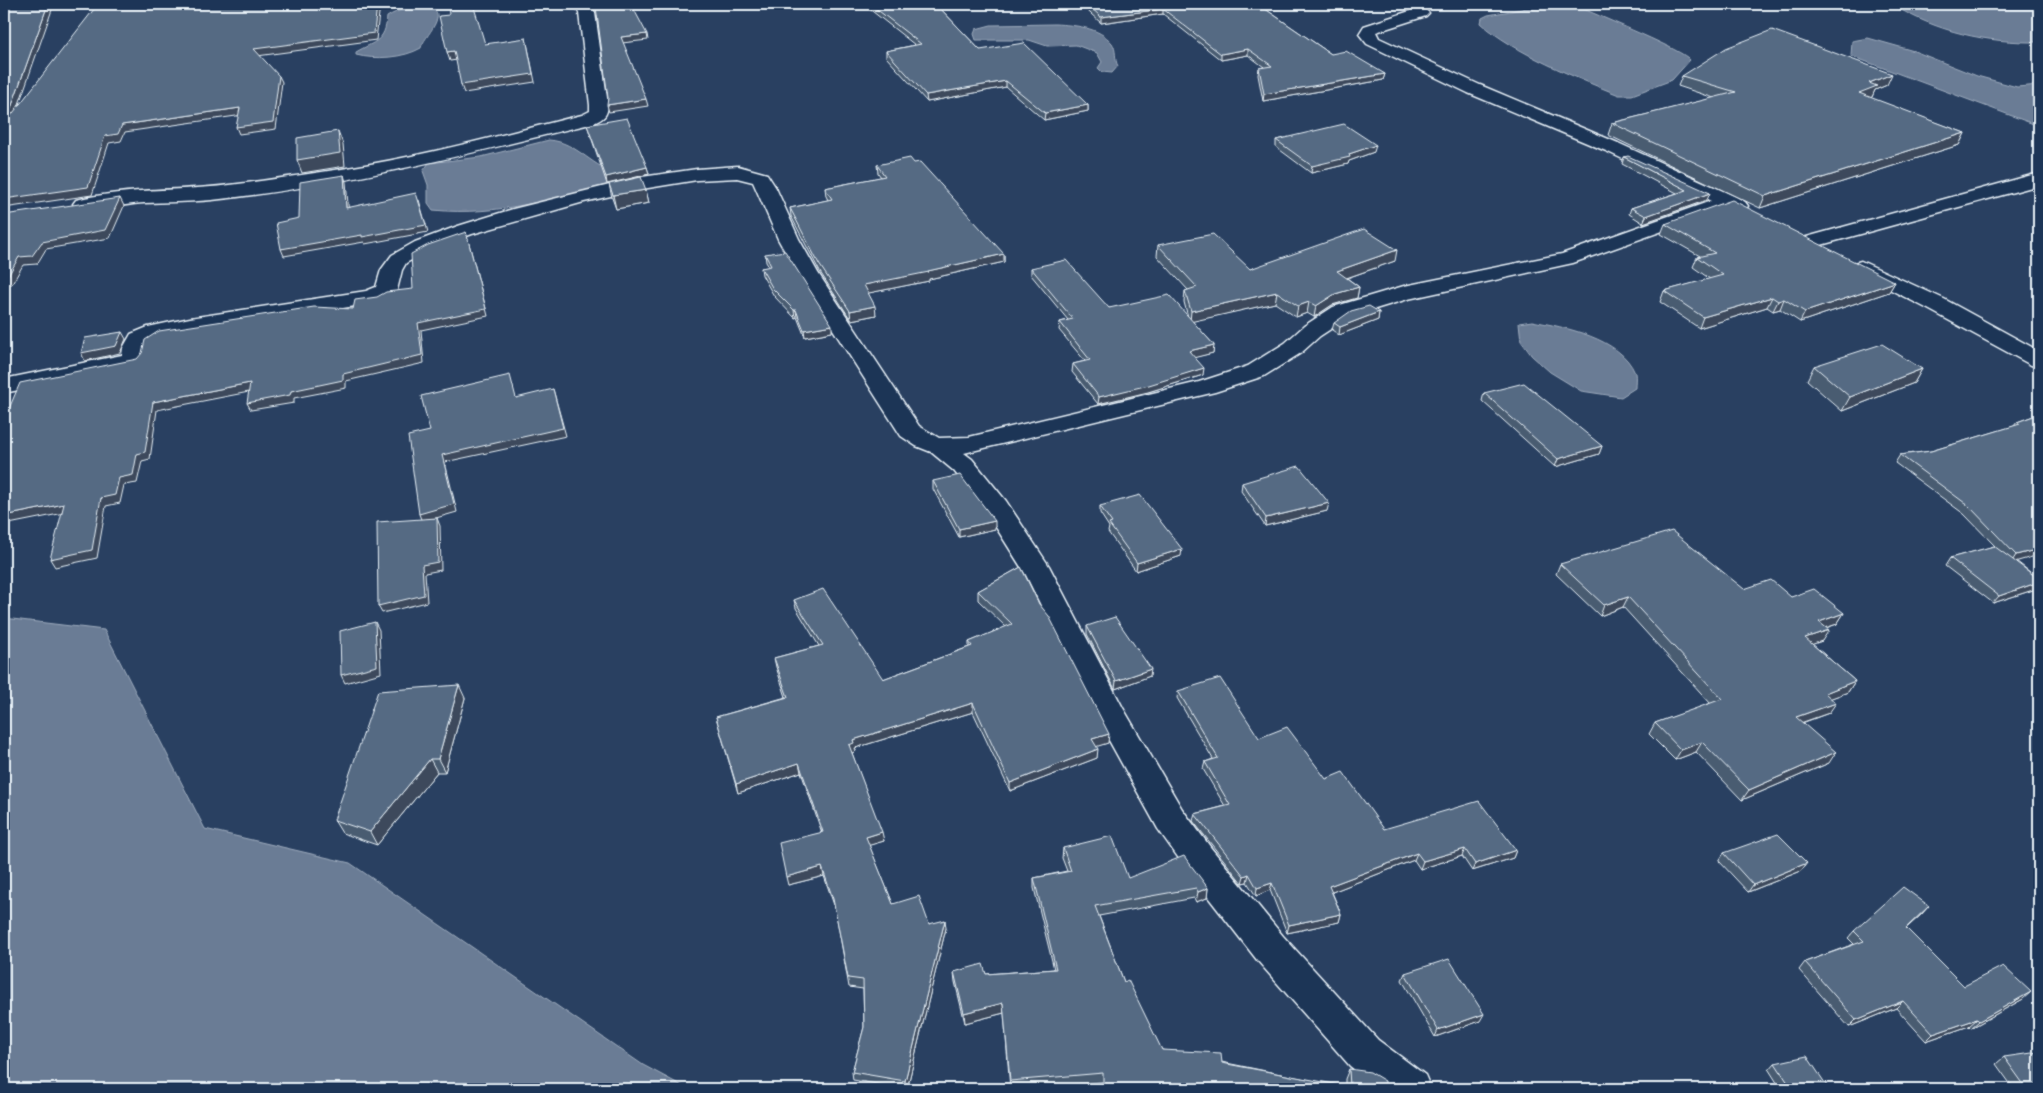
<svg xmlns="http://www.w3.org/2000/svg" width="2043" height="1093" font-family="'Comic Neue',sans-serif">
  <style>
    .water { fill: #6b7c95; stroke: #9dabbd }
    .lines { fill: none; stroke-linecap: round; stroke-linejoin: round }
    .minor-casing { stroke: #e8f1f8; stroke-width: 3 }
    .minor { fill: #1d3557; fill-rule: evenodd }
    .wall { fill: #495b71; stroke: #e8f1f8 }
    .shaded-wall { fill: #3c4a5c; stroke: #e8f1f8 }
    .building { fill: #556a83; stroke: #e8f1f8 }
  </style>
  <rect width="100%" height="100%" fill="#294061"/>
  <filter id="ink" filterUnits="userSpaceOnUse"><feTurbulence type="fractalNoise" baseFrequency=".02" numOctaves="2"/><feDisplacementMap in="SourceGraphic" scale="10" xChannelSelector="R" yChannelSelector="G"/><feConvolveMatrix kernelMatrix="1 2 1 2 8 2 1 2 1" color-interpolation-filters="sRGB"/></filter>
  <g filter="url(#ink)">
    <g class="water">
      <path d="M1550 4H1572L1584 9C1601 17 1685 51 1690 60L1672 80 1632 95H1619C1579 79 1512 52 1481 23L1482 18 1488 15Z"/>
      <path d="M1891 4H2033L2039 7V42C1986 43 1937 32 1891 4Z"/>
      <path d="M426 6C453 12 423 37 421 48 404 58 375 60 356 55V52C375 41 385 42 387 17 399 9 412 7 426 6Z"/>
      <path d="M1055 24C1074 25 1099 27 1112 43 1117 50 1114 59 1118 66L1112 73 1102 72 1098 68 1102 62 1097 53 1076 45 1047 46 1029 40H976L974 34 976 29 991 25Z"/>
      <path d="M1868 38 1914 51 1977 76 2017 87 2039 85V126L1851 56 1852 41Z"/>
      <path d="M549 140C578 142 592 169 621 174L619 182C556 197 499 217 433 210L428 203V185L423 171 429 163 481 157Z"/>
      <path d="M1532 321C1564 327 1621 338 1635 373 1636 377 1635 383 1635 388L1621 397 1581 391 1550 372 1532 356 1521 341 1519 323Z"/>
      <path d="M4 618 104 630 205 829 350 863 643 1065 688 1089H4Z"/>
    </g>
    <g class="lines">
      <g class="minor-casing">
        <g id="minor">
          <path d="M576 4H591L595 13 608 105C607 116 604 118 594 123 468 154 342 186 212 200 189 202 166 202 144 203 125 204 92 212 76 208L73 204 76 200C129 187 184 192 238 184 304 175 370 166 435 151 484 140 533 127 582 115L590 111V105L579 13Z"/>
          <path d="M1404 4H1420L1429 13 1426 16 1376 32 1379 38 1480 85 1618 143 1736 197 1745 202 1748 206 1745 210 1738 212 1727 208 1573 263 1408 299 1349 317 1320 336 1301 353 1264 376 1215 392 964 453 972 459 1006 501 1049 566 1123 708 1182 809 1211 848 1283 936 1378 1040 1425 1075 1431 1089H1379L1350 1066 1257 960 1187 870 1158 829 1095 715 1026 575 987 513 954 471 931 452 916 446 901 436 797 273 778 239 753 182 737 178 697 180 642 189 584 202 472 234 430 250 406 263 402 270 397 290 394 295 380 302 162 337C137 348 152 349 141 365L4 393V379L122 355 123 348 131 334 148 327 190 318 366 291 376 287 381 270 392 255 415 242 458 226 513 209 642 177 697 169 738 166 767 174 776 188 799 239 818 273 919 426 939 438 969 437 1199 382 1248 366 1285 343 1304 326 1333 307 1404 286 1562 254 1711 201 1606 151 1468 93 1367 44 1359 34 1364 26 1410 11Z"/>
          <path d="M2039 173V185L1810 248 1803 246 1800 242 1803 238Z"/>
          <path d="M1861 261 1944 299 2039 351V367L2031 365 1928 309 1854 271 1850 267 1854 263Z"/>
        </g>
      </g>
      <use href="#minor" class="minor"/>
    </g>
    <g class="wall">
      <path d="M863 4H936L980 50 1088 105V111L1044 120 1006 87 927 102 886 57V51L915 45Z"/>
      <path d="M1080 4H1258L1331 54 1385 74 1383 80 1263 101 1258 75 1259 68 1264 67 1248 55 1221 60 1163 14 1101 23Z"/>
      <path d="M1682 76 1887 85 1875 90 1872 97 1870 98 1965 133 1959 145 1760 208 1608 135 1612 123 1714 98 1678 86Z"/>
      <path d="M587 125 647 167 649 174 607 184Z"/>
      <path d="M1276 140 1374 152 1349 161 1348 164 1311 173 1276 147Z"/>
      <path d="M1624 157 1707 200 1643 223 1629 214 1631 208 1677 193 1622 164Z"/>
      <path d="M877 165 1004 254V262L929 279V281L868 293 876 315 851 320 820 272 791 216 790 208 828 200 826 196 825 188 881 177 878 173Z"/>
      <path d="M609 184 646 190 649 203 616 209 612 198Z"/>
      <path d="M1665 224 1895 282 1889 292 1800 322 1780 309 1773 311 1767 307 1699 328 1660 302 1664 291 1710 279 1693 267 1697 257 1700 256 1661 234Z"/>
      <path d="M1158 245 1250 269 1395 261 1347 278 1359 287 1357 298 1332 305 1314 317 1307 313 1296 317 1275 303 1192 321 1214 345 1213 353 1195 357 1203 375 1148 392 1098 404 1072 372 1073 364 1085 361 1059 330 1060 322 1068 320 1031 275V268L1109 308 1188 317 1184 302 1185 291 1188 290 1157 256Z"/>
      <path d="M765 254 832 332 805 337 797 317 795 318 774 296 762 275 761 268 769 267 766 262Z"/>
      <path d="M2039 305V313L2036 311Z"/>
      <path d="M1379 312 1378 320 1339 335 1332 330 1334 323Z"/>
      <path d="M1814 366 1922 369 1914 383 1842 411 1807 380Z"/>
      <path d="M1484 393 1602 446 1599 454 1555 467 1482 401Z"/>
      <path d="M2039 414 2016 561 2039 579V585L2036 589 1993 603 1945 566 1950 558 1995 546 1964 514 1895 463 1900 455 1931 451 2014 426 2017 422Z"/>
      <path d="M933 481 995 529 959 537 933 489Z"/>
      <path d="M1242 483 1327 511 1265 526 1241 491Z"/>
      <path d="M1100 506 1181 556 1136 571 1108 532 1109 527 1100 513Z"/>
      <path d="M1560 564 1744 589 1791 597 1844 613 1837 624 1826 628 1822 641 1812 644 1855 681 1848 692 1831 698 1829 713 1802 723 1829 763 1742 800 1696 752 1675 760 1649 734 1655 723 1711 704 1623 607 1600 616 1556 574Z"/>
      <path d="M1021 567 1108 743 1096 746 1097 758 1010 791 973 712 855 748 856 751 852 753 884 841 869 845 893 904 929 924 946 928 907 1089 853 1080 852 1072 864 1027 863 989 849 987 835 908 824 876 788 885 822 833 801 772 738 793 716 717 786 697 776 667 774 658 819 646 796 608 794 600 883 679 969 647V642L1006 627 978 600V591Z"/>
      <path d="M1087 626 1150 676 1115 689 1087 634Z"/>
      <path d="M1178 691 1259 738 1326 779 1384 829 1516 850 1513 858 1472 871 1462 856 1420 869 1414 860 1332 892 1341 914 1339 922 1287 933 1270 890 1256 896 1247 882 1242 883 1193 821 1195 814 1225 806 1203 769 1205 762 1213 759 1177 698Z"/>
      <path d="M465 698 445 772H437L377 845 342 833 334 820Z"/>
      <path d="M1063 848 1128 878 1208 888 1207 898 1196 902 1194 898 1099 916 1124 982 1162 1050 1345 1087V1079L1349 1069 1385 1089H1102V1082L1023 1089H1010L1004 1013 965 1023 955 982 954 972 986 974 1054 969 1034 888V878L1067 871 1062 858Z"/>
      <path d="M1724 853 1801 871 1748 892 1719 861Z"/>
      <path d="M1922 914 1906 928 1964 986 2023 999 1971 1028 1969 1026 1926 1041 1896 1008 1849 1027 1799 970 1805 962 1854 944 1848 938 1854 931Z"/>
      <path d="M1405 973 1480 1021 1435 1037 1402 980Z"/>
      <path d="M2004 1057 2039 1089H2014L1996 1064Z"/>
      <path d="M1775 1063 1829 1089H1781L1769 1070Z"/>
    </g>
    <g class="shaded-wall">
      <path d="M48 4H54L10 130 6 122Z"/>
      <path d="M377 4H380L376 40 257 56 254 49Z"/>
      <path d="M1163 9V14L1101 23V17Z"/>
      <path d="M647 34 648 40 622 43 621 37Z"/>
      <path d="M526 38 535 82 464 93 461 85Z"/>
      <path d="M1248 49V55L1221 60V54Z"/>
      <path d="M454 51 457 60 450 61 447 52Z"/>
      <path d="M1385 74 1383 80 1263 101 1264 94Z"/>
      <path d="M1892 74 1887 85 1875 90 1872 97 1854 104 1859 93 1869 83Z"/>
      <path d="M279 76 282 82 276 129 239 134 236 127Z"/>
      <path d="M1006 81V87L927 102 926 95Z"/>
      <path d="M646 99 648 106 609 112 607 105Z"/>
      <path d="M1088 105V111L1044 120 1045 113Z"/>
      <path d="M240 108 243 115 125 132 121 141 109 143 92 195 4 208V199L122 125Z"/>
      <path d="M338 131 343 144 345 166 302 173 297 160Z"/>
      <path d="M1965 133 1959 145 1760 208 1765 196Z"/>
      <path d="M1376 145 1374 152 1349 161 1348 164 1311 173 1312 166Z"/>
      <path d="M647 167 649 174 607 184 606 177Z"/>
      <path d="M344 175 346 182 349 215 346 208Z"/>
      <path d="M646 190 649 203 616 209 613 195Z"/>
      <path d="M1710 193 1707 200 1643 223 1646 216Z"/>
      <path d="M120 198 124 206 110 238 46 249 37 264 23 265 12 284 4 285V276L19 257 42 242Z"/>
      <path d="M419 200 428 232 365 244 364 242 284 256 281 249Z"/>
      <path d="M466 232 488 316 421 330 424 363 346 381V388L294 398V403L251 410 247 403 291 391 343 374 418 323Z"/>
      <path d="M1397 250 1395 261 1335 282 1337 271Z"/>
      <path d="M1004 254V262L929 279V281L864 294V285Z"/>
      <path d="M1895 282 1889 292 1800 322 1805 312Z"/>
      <path d="M1359 287 1357 298 1332 305 1314 317 1316 306 1335 294Z"/>
      <path d="M1277 292 1275 303 1190 322 1191 311Z"/>
      <path d="M1772 297 1767 307 1699 328 1703 317Z"/>
      <path d="M1784 299 1780 309 1773 311 1778 301Z"/>
      <path d="M1309 302 1307 313 1296 317 1298 306Z"/>
      <path d="M875 306 876 315 851 320 850 311Z"/>
      <path d="M794 310H796L797 317 795 318Z"/>
      <path d="M1379 312 1378 320 1339 335 1340 327Z"/>
      <path d="M832 325V332L805 337 804 330Z"/>
      <path d="M122 332 126 339 120 353 85 361 81 353Z"/>
      <path d="M1214 345 1213 353 1189 359V351Z"/>
      <path d="M1204 368 1203 375 1148 392 1098 404 1099 397Z"/>
      <path d="M1922 369 1914 383 1842 411 1850 397Z"/>
      <path d="M250 383 254 391 157 410 150 459 142 461 137 483 124 485 120 503 106 506 97 558 55 567 50 559 119 478 137 454 153 402Z"/>
      <path d="M553 389 566 436 445 462 457 512 422 522 419 514 442 455Z"/>
      <path d="M1602 446 1599 454 1555 467 1558 459Z"/>
      <path d="M1329 503 1327 511 1265 526 1266 518Z"/>
      <path d="M64 504 69 512 4 525V516Z"/>
      <path d="M437 518 440 526 441 570 425 573 427 602 382 613 378 606Z"/>
      <path d="M995 521V529L959 537V529Z"/>
      <path d="M1182 549 1181 556 1136 571 1137 563Z"/>
      <path d="M2039 549V555L2011 563 2016 555Z"/>
      <path d="M2039 582V585L2036 589 1993 603 1999 596Z"/>
      <path d="M1628 597 1623 607 1600 616 1604 605Z"/>
      <path d="M1844 613 1837 624 1813 632 1819 622Z"/>
      <path d="M375 622 379 630 381 673 345 683 341 675Z"/>
      <path d="M1829 630 1822 641 1799 649 1805 638Z"/>
      <path d="M1151 669 1150 676 1115 689 1116 681Z"/>
      <path d="M1855 681 1848 692 1818 703 1825 693Z"/>
      <path d="M459 685 465 698 445 772 438 759Z"/>
      <path d="M973 703V712L855 748 856 751 850 754 849 745 853 740Z"/>
      <path d="M1836 703 1829 713 1789 727 1796 717Z"/>
      <path d="M1109 734 1108 743 1092 748V739Z"/>
      <path d="M1702 742 1696 752 1675 760 1681 750Z"/>
      <path d="M1098 749 1097 758 1010 791V783Z"/>
      <path d="M1836 752 1829 763 1742 800 1749 790Z"/>
      <path d="M430 759 437 772 377 845 370 832Z"/>
      <path d="M799 763 801 772 738 793 736 784Z"/>
      <path d="M882 832 884 841 867 846 866 837Z"/>
      <path d="M1465 849 1462 856 1420 869 1423 861Z"/>
      <path d="M1516 850 1513 858 1472 871 1475 864Z"/>
      <path d="M1417 853 1414 860 1327 894 1329 886Z"/>
      <path d="M1807 863 1801 871 1748 892 1753 885Z"/>
      <path d="M822 867 824 876 788 885 786 877Z"/>
      <path d="M1249 874 1247 882 1242 883 1244 876Z"/>
      <path d="M1272 883 1270 890 1256 896 1257 888Z"/>
      <path d="M1208 888 1207 898 1196 902 1198 892Z"/>
      <path d="M1929 906 1922 914 1899 935 1906 928Z"/>
      <path d="M1341 914 1339 922 1287 933 1289 925Z"/>
      <path d="M945 920 946 928 907 1089 905 1081Z"/>
      <path d="M2031 992 2023 999 1971 1028 1979 1021Z"/>
      <path d="M1903 1001 1896 1008 1849 1027 1856 1020Z"/>
      <path d="M1003 1003 1004 1013 965 1023 964 1013Z"/>
      <path d="M1484 1014 1480 1021 1435 1037 1438 1030Z"/>
      <path d="M1977 1019 1969 1026 1926 1041 1933 1034Z"/>
    </g>
    <g class="building">
      <path d="M4 4H48L6 122 98 4H377L374 33 254 49 279 76 273 122 236 127 240 108 122 125 118 134 105 136 88 187 4 199Z"/>
      <path d="M448 4H473L485 44 526 38 533 74 461 85 454 51 447 52 439 16 449 15Z"/>
      <path d="M594 4H631L647 34 621 37 646 99 607 105 608 98 596 7Z"/>
      <path d="M870 4H936L980 50 1024 43 1088 105 1045 113 1006 81 926 95 886 51 921 44Z"/>
      <path d="M1087 4H1258L1331 54 1346 51 1385 74 1264 94 1259 68 1272 66 1248 49 1221 54 1163 9 1101 17Z"/>
      <path d="M1772 30 1892 74 1869 83 1877 86 1859 93 1965 133 1765 196 1612 123 1736 92 1682 76 1726 48Z"/>
      <path d="M627 118 647 167 606 177 587 125Z"/>
      <path d="M1344 124 1376 145 1349 154 1350 157 1312 166 1276 140Z"/>
      <path d="M338 131 340 153 297 160V138Z"/>
      <path d="M1628 156 1710 193 1646 216 1631 208 1687 190 1624 157Z"/>
      <path d="M910 158 914 163 920 162 1004 254 928 271 929 272 864 285 875 306 850 311 819 264 790 208 832 199 825 188 885 176 877 165Z"/>
      <path d="M344 175 346 208 416 193 426 225 362 237V235L281 249 276 223 299 218 300 182Z"/>
      <path d="M641 177 646 190 613 195 609 184Z"/>
      <path d="M120 198 105 230 42 242 32 256 19 257 8 276H4V215Z"/>
      <path d="M1732 200 1895 282 1805 312 1784 299 1778 301 1772 297 1703 317 1664 291 1723 275 1697 257 1715 253 1665 224Z"/>
      <path d="M1364 229 1397 250 1337 271 1359 287 1335 294 1316 306 1309 302 1298 306 1277 292 1191 311 1185 291 1197 287 1158 245 1213 234 1250 269Z"/>
      <path d="M466 232 486 309 418 323 422 355 343 374V380L291 391 290 395 247 403 250 383 153 402 145 452 137 454 133 475 119 478 115 495 101 498 92 550 50 559 64 504 4 516V420L20 383 137 359 142 353 145 340 159 331 314 307 353 309 355 300 377 297 386 292 413 289 411 254 428 245Z"/>
      <path d="M785 251 832 325 804 330 796 310H794L773 289 761 268 771 266 765 254Z"/>
      <path d="M1066 260 1109 308 1169 295 1214 345 1189 351 1204 368 1149 385 1099 397 1073 364 1090 360 1060 322 1073 319 1031 268Z"/>
      <path d="M1369 306 1379 312 1340 327 1334 323 1351 311Z"/>
      <path d="M122 332 116 346 81 353 85 338Z"/>
      <path d="M1882 344 1922 369 1850 397 1814 366Z"/>
      <path d="M510 375 516 398 553 389 563 428 442 455 454 504 419 514 408 436 430 431 421 396Z"/>
      <path d="M1524 383 1602 446 1558 459 1484 393Z"/>
      <path d="M2039 414V549L2016 555 1969 506 1900 455 1931 451 2020 424 2017 422Z"/>
      <path d="M1299 466 1329 503 1266 518 1242 483Z"/>
      <path d="M960 475 995 521 959 529 933 481Z"/>
      <path d="M1140 495 1182 549 1137 563 1109 524 1112 523 1100 506Z"/>
      <path d="M437 518 438 562 422 565 424 595 378 606 377 522Z"/>
      <path d="M1672 531 1744 589 1771 580 1791 597 1814 589 1844 613 1819 622 1829 630 1805 638 1855 681 1825 693 1836 703 1796 717 1836 752 1749 790 1702 742 1681 750 1655 723 1722 699 1628 597 1604 605 1560 564Z"/>
      <path d="M1994 546 2039 579V582L1999 596 1950 558Z"/>
      <path d="M1021 567 1039 604 1049 616 1109 734 1092 739 1098 749 1010 783 973 703 853 740 854 743 849 745 882 832 866 837 893 904 919 896 929 924 945 920 905 1081 852 1072 864 1027 863 980 848 978 833 899 822 867 786 877 779 843 823 832 799 763 736 784 716 717 788 697 774 658 823 645 794 600 823 589 883 679 972 646 969 642 1012 624 978 591Z"/>
      <path d="M1115 617 1151 669 1116 681 1087 626Z"/>
      <path d="M375 622 377 666 341 675 340 631Z"/>
      <path d="M1220 678 1259 738 1287 727 1326 779 1343 772 1384 829 1479 801 1516 850 1475 864 1465 849 1423 861 1417 853 1329 886 1341 914 1289 925 1272 883 1257 888 1249 874 1244 876 1195 814 1230 805 1205 762 1218 758 1178 691Z"/>
      <path d="M459 685 438 759H430L370 832 334 820 378 691Z"/>
      <path d="M1778 834 1807 863 1753 885 1724 853Z"/>
      <path d="M1112 836 1128 878 1184 856 1208 888 1198 892 1196 888 1095 906 1124 982 1128 980 1162 1050 1221 1053 1222 1063 1350 1087 1349 1069 1370 1072 1385 1081V1089H1103V1073L1010 1081 1003 1003 964 1013 954 972 983 964 986 974 1056 969 1034 878 1071 871 1063 848Z"/>
      <path d="M1903 887 1929 906 1906 928 1964 986 2003 966 2031 992 1979 1021 1977 1019 1933 1034 1903 1001 1856 1020 1805 962 1864 941 1854 931Z"/>
      <path d="M1449 959 1484 1014 1438 1030 1405 973Z"/>
      <path d="M2039 1052V1089H2027L2004 1057Z"/>
      <path d="M1807 1056 1829 1089H1792L1775 1063Z"/>
    </g>
  </g>
  <rect width="2043" height="1093" fill="none" stroke="#1d3557" stroke-width="20"/>
  <rect x="10" y="10" width="2023" height="1073" fill="none" stroke="#e8f1f8" stroke-width="2" filter="url(#ink)"/>
</svg>
